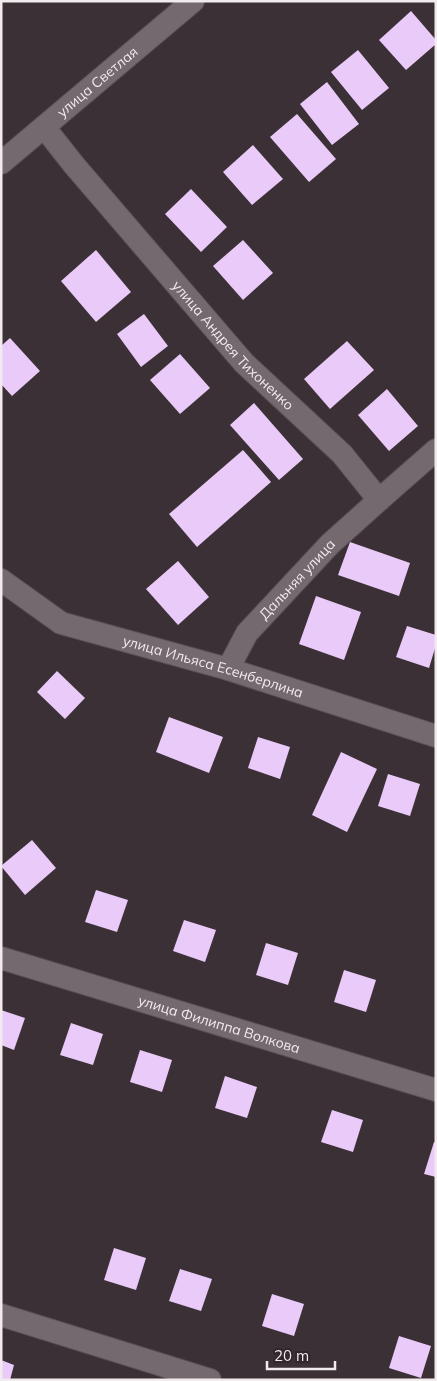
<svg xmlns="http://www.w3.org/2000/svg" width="437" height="1381" font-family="Mulish,sans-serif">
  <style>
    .building { fill: #eacaf9 }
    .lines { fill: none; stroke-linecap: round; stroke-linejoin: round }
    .minor-casing { stroke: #574f53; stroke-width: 24 }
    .minor { stroke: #74696e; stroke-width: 22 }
    .labels { text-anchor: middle; stroke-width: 5; stroke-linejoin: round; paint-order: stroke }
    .street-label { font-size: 14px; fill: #f2ebee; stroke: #30262b }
  </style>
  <rect width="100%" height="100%" fill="#3a3035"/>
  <g class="building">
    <path d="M411 11 436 40V44L406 70 379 40Z"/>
    <path d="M358 50 389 88 362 110 331 72Z"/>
    <path d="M327 82 359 124 332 145 300 104Z"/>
    <path d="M297 114 336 159 309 182 270 137Z"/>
    <path d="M253 145 283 179 252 205 223 172Z"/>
    <path d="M191 189 227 227 201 252 165 214Z"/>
    <path d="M243 240 273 273 243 300 213 266Z"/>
    <path d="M96 250 131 292 96 322 61 281Z"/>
    <path d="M144 314 168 346 141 367 117 334Z"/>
    <path d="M10 338 40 371 12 396 1 384V346Z"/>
    <path d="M347 341 374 370 330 409 304 379Z"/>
    <path d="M180 354 210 388 180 414 150 380Z"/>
    <path d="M387 389 418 426 389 451 358 415Z"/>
    <path d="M254 403 303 459 279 480 230 425Z"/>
    <path d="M243 450 271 482 197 547 169 514Z"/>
    <path d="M350 542 410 563 399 596 338 575Z"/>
    <path d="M178 561 209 597 178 625 146 589Z"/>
    <path d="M316 596 361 612 344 660 299 644Z"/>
    <path d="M407 626 436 635V645L429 668 396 657Z"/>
    <path d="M57 671 85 698 65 719 37 692Z"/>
    <path d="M169 717 223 737 209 773 156 752Z"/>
    <path d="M258 737 290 747 280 779 248 768Z"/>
    <path d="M341 752 377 769 347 832 312 815Z"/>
    <path d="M388 774 420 784 410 816 378 806Z"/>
    <path d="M32 840 56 868 25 895 1 866Z"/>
    <path d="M96 890 128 900 117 932 85 922Z"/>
    <path d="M184 920 216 930 205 962 173 951Z"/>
    <path d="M266 943 298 953 288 985 256 975Z"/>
    <path d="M344 970 376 980 366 1012 334 1002Z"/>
    <path d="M1 1010 25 1018 14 1050 1 1045Z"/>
    <path d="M71 1023 103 1034 93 1065 60 1055Z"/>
    <path d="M140 1050 172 1060 162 1092 130 1082Z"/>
    <path d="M225 1076 257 1087 247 1118 215 1108Z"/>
    <path d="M332 1110 363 1120 353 1152 321 1142Z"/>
    <path d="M434 1142H436V1177L424 1174Z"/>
    <path d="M114 1248 146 1258 136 1290 104 1280Z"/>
    <path d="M180 1269 212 1279 201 1311 169 1301Z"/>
    <path d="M272 1294 304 1304 294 1336 262 1326Z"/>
    <path d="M399 1336 431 1346 421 1378 389 1368Z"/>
    <path d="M1 1360 14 1365 10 1380H1Z"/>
  </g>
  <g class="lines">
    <g class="minor-casing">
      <g id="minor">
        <path id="s1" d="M44 127 74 165 244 363 342 454 379 500 436 450"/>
        <path id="s2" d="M1 163 193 1"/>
        <path id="s3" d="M1 580 61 623 228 669 436 736"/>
        <path id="s4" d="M228 669 247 633 330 544 379 500"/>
        <path id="s5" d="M1 958 436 1090"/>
        <path d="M1 1315 210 1380"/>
      </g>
    </g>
    <use href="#minor" class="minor"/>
  </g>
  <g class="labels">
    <g class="street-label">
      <text dy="5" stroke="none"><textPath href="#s2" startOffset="126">улица Светлая</textPath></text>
      <text dy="5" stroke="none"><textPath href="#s1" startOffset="289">улица Андрея Тихоненко</textPath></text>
      <text dy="5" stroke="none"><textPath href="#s4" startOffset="114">Дальняя улица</textPath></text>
      <text dy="5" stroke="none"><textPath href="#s3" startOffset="232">улица Ильяса Есенберлина</textPath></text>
      <text dy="5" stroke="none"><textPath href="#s5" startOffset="228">улица Филиппа Волкова</textPath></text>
    </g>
  </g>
  <rect width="437" height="1381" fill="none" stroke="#f2ebee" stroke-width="5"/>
  <path d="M267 1361v8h68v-8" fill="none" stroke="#f2ebee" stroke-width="2.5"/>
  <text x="274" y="1361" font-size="15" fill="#f2ebee" stroke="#30262b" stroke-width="4" paint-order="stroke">20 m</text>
</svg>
